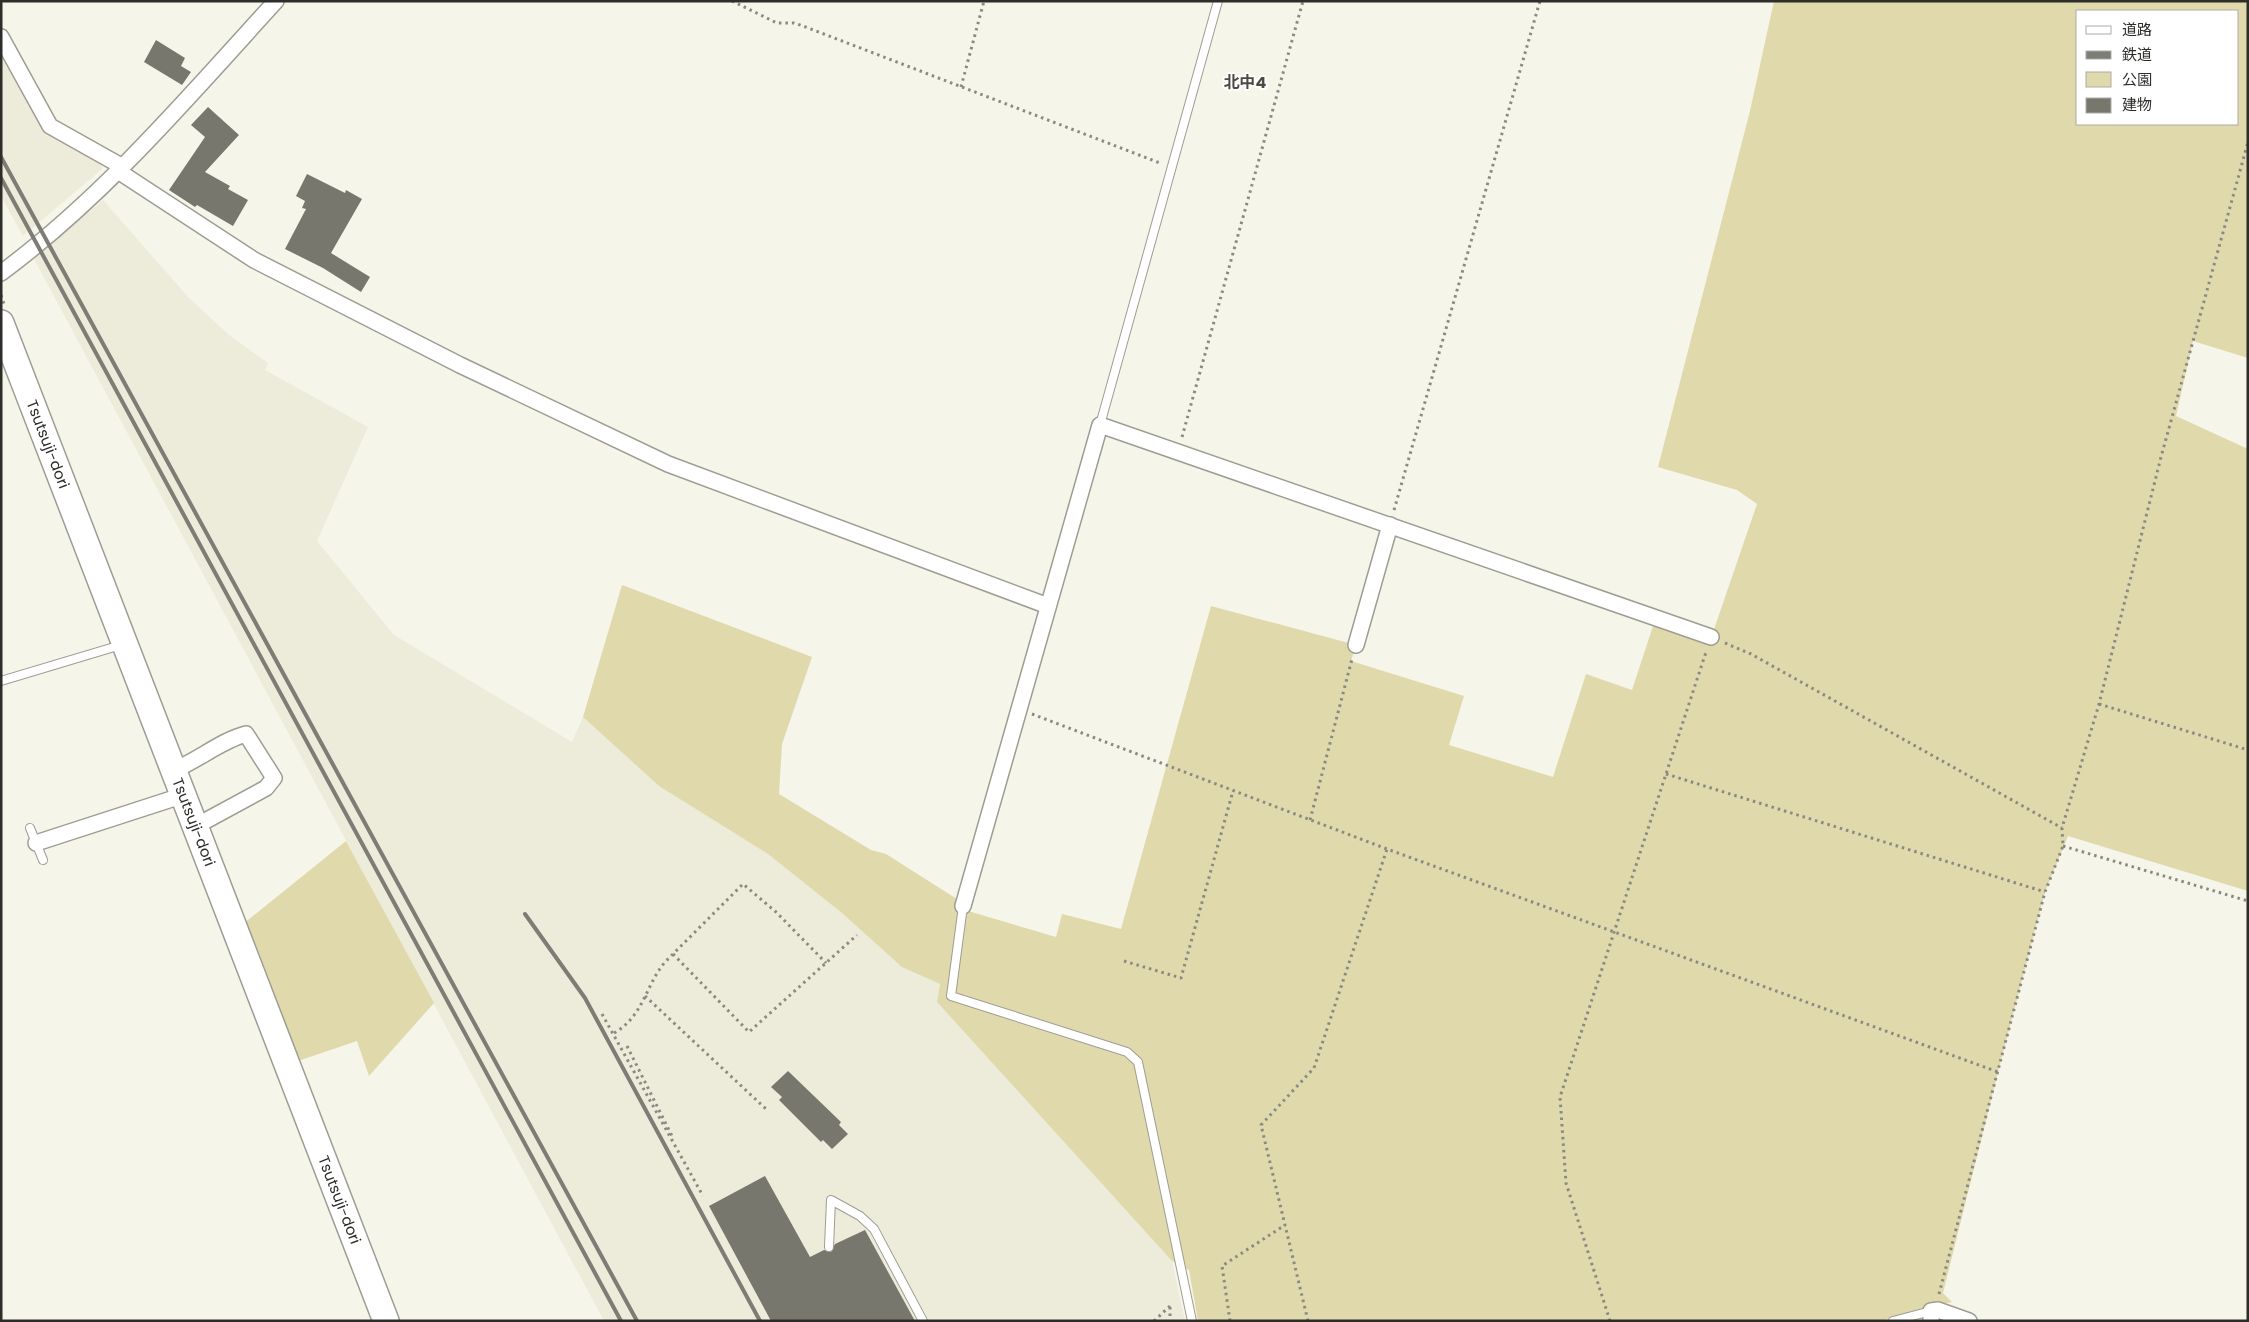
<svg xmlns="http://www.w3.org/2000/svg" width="2249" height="1322" font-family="Poppins,'Noto Sans JP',sans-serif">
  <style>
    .built { fill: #edebd9 }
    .green { fill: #dfd9ab; fill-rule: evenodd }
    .building { fill: #78776e }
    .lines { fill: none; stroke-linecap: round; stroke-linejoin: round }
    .service-casing { stroke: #9e9d94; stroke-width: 10 }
    .minor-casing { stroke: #9e9d94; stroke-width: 18 }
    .primary-casing { stroke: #9e9d94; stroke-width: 28 }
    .path { stroke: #8a8a83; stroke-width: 3; stroke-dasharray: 2.5 4; stroke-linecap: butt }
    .service { stroke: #fff; stroke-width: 8 }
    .minor { stroke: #fff; stroke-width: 15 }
    .primary { stroke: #fff; stroke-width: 25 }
    .rail { stroke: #7d7c75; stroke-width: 4 }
    .labels { text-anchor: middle; stroke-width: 4; stroke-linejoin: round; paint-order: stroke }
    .street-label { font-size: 15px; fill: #2d2d29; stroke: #fff }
    .neighbourhood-label { font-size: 16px; font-weight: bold; fill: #4c4b42; stroke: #fff }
  </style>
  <rect width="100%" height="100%" fill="#f6f5ea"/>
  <g class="built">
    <path d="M1 49 47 133 100 159 102 169 23 236 1 196Z"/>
    <path d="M103 200 189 298 229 335 268 363 265 370 368 427 317 541 394 635 572 742 583 717 659 786 768 854 842 913 902 966 940 984 937 1002 1172 1261 1185 1321H604L34 259Z"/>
  </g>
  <g class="green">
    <path d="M1774 1H2248V358L2193 341 2176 416 2248 449V891L2068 836 2045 892 1998 1072 1943 1293 1952 1302 1923 1308 1882 1321H1198L1189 1270 1172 1261 937 1002 940 984 902 967 842 913 768 854 659 786 583 717 622 585 812 657 782 744 779 794 871 850 886 854 960 901 958 908 1056 937 1062 914 1121 929 1211 606 1356 645 1351 661 1464 696 1449 745 1553 777 1586 674 1632 690 1654 623 1710 641 1757 504 1737 490 1658 467 1750 111ZM2078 11H2238V124H2078Z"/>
    <path d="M346 841 434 1003 369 1076 357 1041 298 1061 243 924Z"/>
  </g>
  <g class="building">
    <path d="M156 40 185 58 181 66 191 72 182 85 144 62Z"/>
    <path d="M208 107 239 135 205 172 230 186 228 189 248 200 233 226 197 205 195 207 169 190 205 137 191 125Z"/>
    <path d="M307 174 345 193 346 190 362 199 331 253 370 277 361 292 323 268 285 249 306 209 302 208 305 201 296 196Z"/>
    <path d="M788 1071 841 1122 839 1125 848 1134 832 1149 823 1140 821 1142 779 1100 782 1097 771 1087Z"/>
    <path d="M765 1176 810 1257 824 1250 831 1252 835 1244 865 1230 915 1321H771L709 1206Z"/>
  </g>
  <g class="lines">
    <g class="service-casing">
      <g id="service">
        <path d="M1100 425 1218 1"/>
        <path d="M1 681 121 645"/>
        <path d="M30 828 43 860"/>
        <path d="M963 906 951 996 1127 1052 1138 1062 1192 1321"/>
        <path d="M829 1247 831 1200 860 1216 874 1229 923 1321"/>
        <path d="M1893 1321 1931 1311"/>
      </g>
    </g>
    <g class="minor-casing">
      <g id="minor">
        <path d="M1 37 50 126 123 167"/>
        <path d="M118 171 254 260 460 365 668 464 1048 606"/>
        <path d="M1 273C105 196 189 96 276 1"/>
        <path d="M1356 645 1390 525"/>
        <path d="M174 770C199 760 220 741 246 734L274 778 266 788 196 826"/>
        <path d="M36 843 184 795"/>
        <path d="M963 906 1100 425 1711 637"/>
        <path d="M1931 1321V1311L1938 1310 1969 1321"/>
      </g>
    </g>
    <g class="primary-casing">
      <g id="primary">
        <path id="s1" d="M1 323 386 1321"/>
      </g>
    </g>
    <g class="path">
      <path d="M732 1 777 23H794L803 26 1160 163"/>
      <path d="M961 87 984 1"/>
      <path d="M1 295 4 304"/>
      <path d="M1182 437 1303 1"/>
      <path d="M1394 510 1540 1"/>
      <path d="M1725 643 1751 654 2062 828"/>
      <path d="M2099 704 2248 750"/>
      <path d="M1032 714 1387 849 1998 1072"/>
      <path d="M1666 774 2045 892"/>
      <path d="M1310 820 1352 659"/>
      <path d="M2063 846 2248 901"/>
      <path d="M673 954 749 1032 857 935"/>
      <path d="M1124 961 1181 978 1233 791"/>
      <path d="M645 996 766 1109"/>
      <path d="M602 1014 703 1196"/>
      <path d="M614 1033C644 1016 645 986 665 962L743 884 776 912 826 963"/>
      <path d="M627 1046 673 1138"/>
      <path d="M1939 1294 2045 892 2063 846 2062 828 2099 704 2161 457 2248 142"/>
      <path d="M1170 1307V1321"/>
      <path d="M1154 1321 1170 1306"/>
      <path d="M1230 1321 1222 1266 1285 1225"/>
      <path d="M1308 1321 1261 1125 1314 1068 1387 849"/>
      <path d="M1610 1321 1566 1183 1560 1097 1706 652"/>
    </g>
    <use href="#service" class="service"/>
    <use href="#minor" class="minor"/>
    <use href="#primary" class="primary"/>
    <g class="rail">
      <path d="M1 157 637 1321"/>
      <path d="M1 178 621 1321"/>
      <path d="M525 914 585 998 760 1321"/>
    </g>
  </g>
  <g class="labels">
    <g class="street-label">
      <text dy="5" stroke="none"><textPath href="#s1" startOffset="130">Tsutsuji-dori</textPath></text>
      <text dy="5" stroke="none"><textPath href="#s1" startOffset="535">Tsutsuji-dori</textPath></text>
      <text dy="5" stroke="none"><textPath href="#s1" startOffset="940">Tsutsuji-dori</textPath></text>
    </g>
    <g class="neighbourhood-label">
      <text x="1245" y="88">北中4</text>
    </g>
  </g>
  <rect width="2249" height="1322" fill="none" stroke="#2d2d29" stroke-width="5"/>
  <rect x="2076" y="10" width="162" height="115" fill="#ffffff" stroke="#ababa9"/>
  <rect x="2086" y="26" width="25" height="8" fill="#ffffff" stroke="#ababa9"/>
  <text x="2122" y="35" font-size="15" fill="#2d2d29">道路</text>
  <rect x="2086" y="51" width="25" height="8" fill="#7d7c75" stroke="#ababa9"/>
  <text x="2122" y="60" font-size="15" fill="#2d2d29">鉄道</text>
  <rect x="2086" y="72" width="25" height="15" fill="#dfd9ab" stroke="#ababa9"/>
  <text x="2122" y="85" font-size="15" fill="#2d2d29">公園</text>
  <rect x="2086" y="98" width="25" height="15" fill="#78776e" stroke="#ababa9"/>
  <text x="2122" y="110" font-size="15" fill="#2d2d29">建物</text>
</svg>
